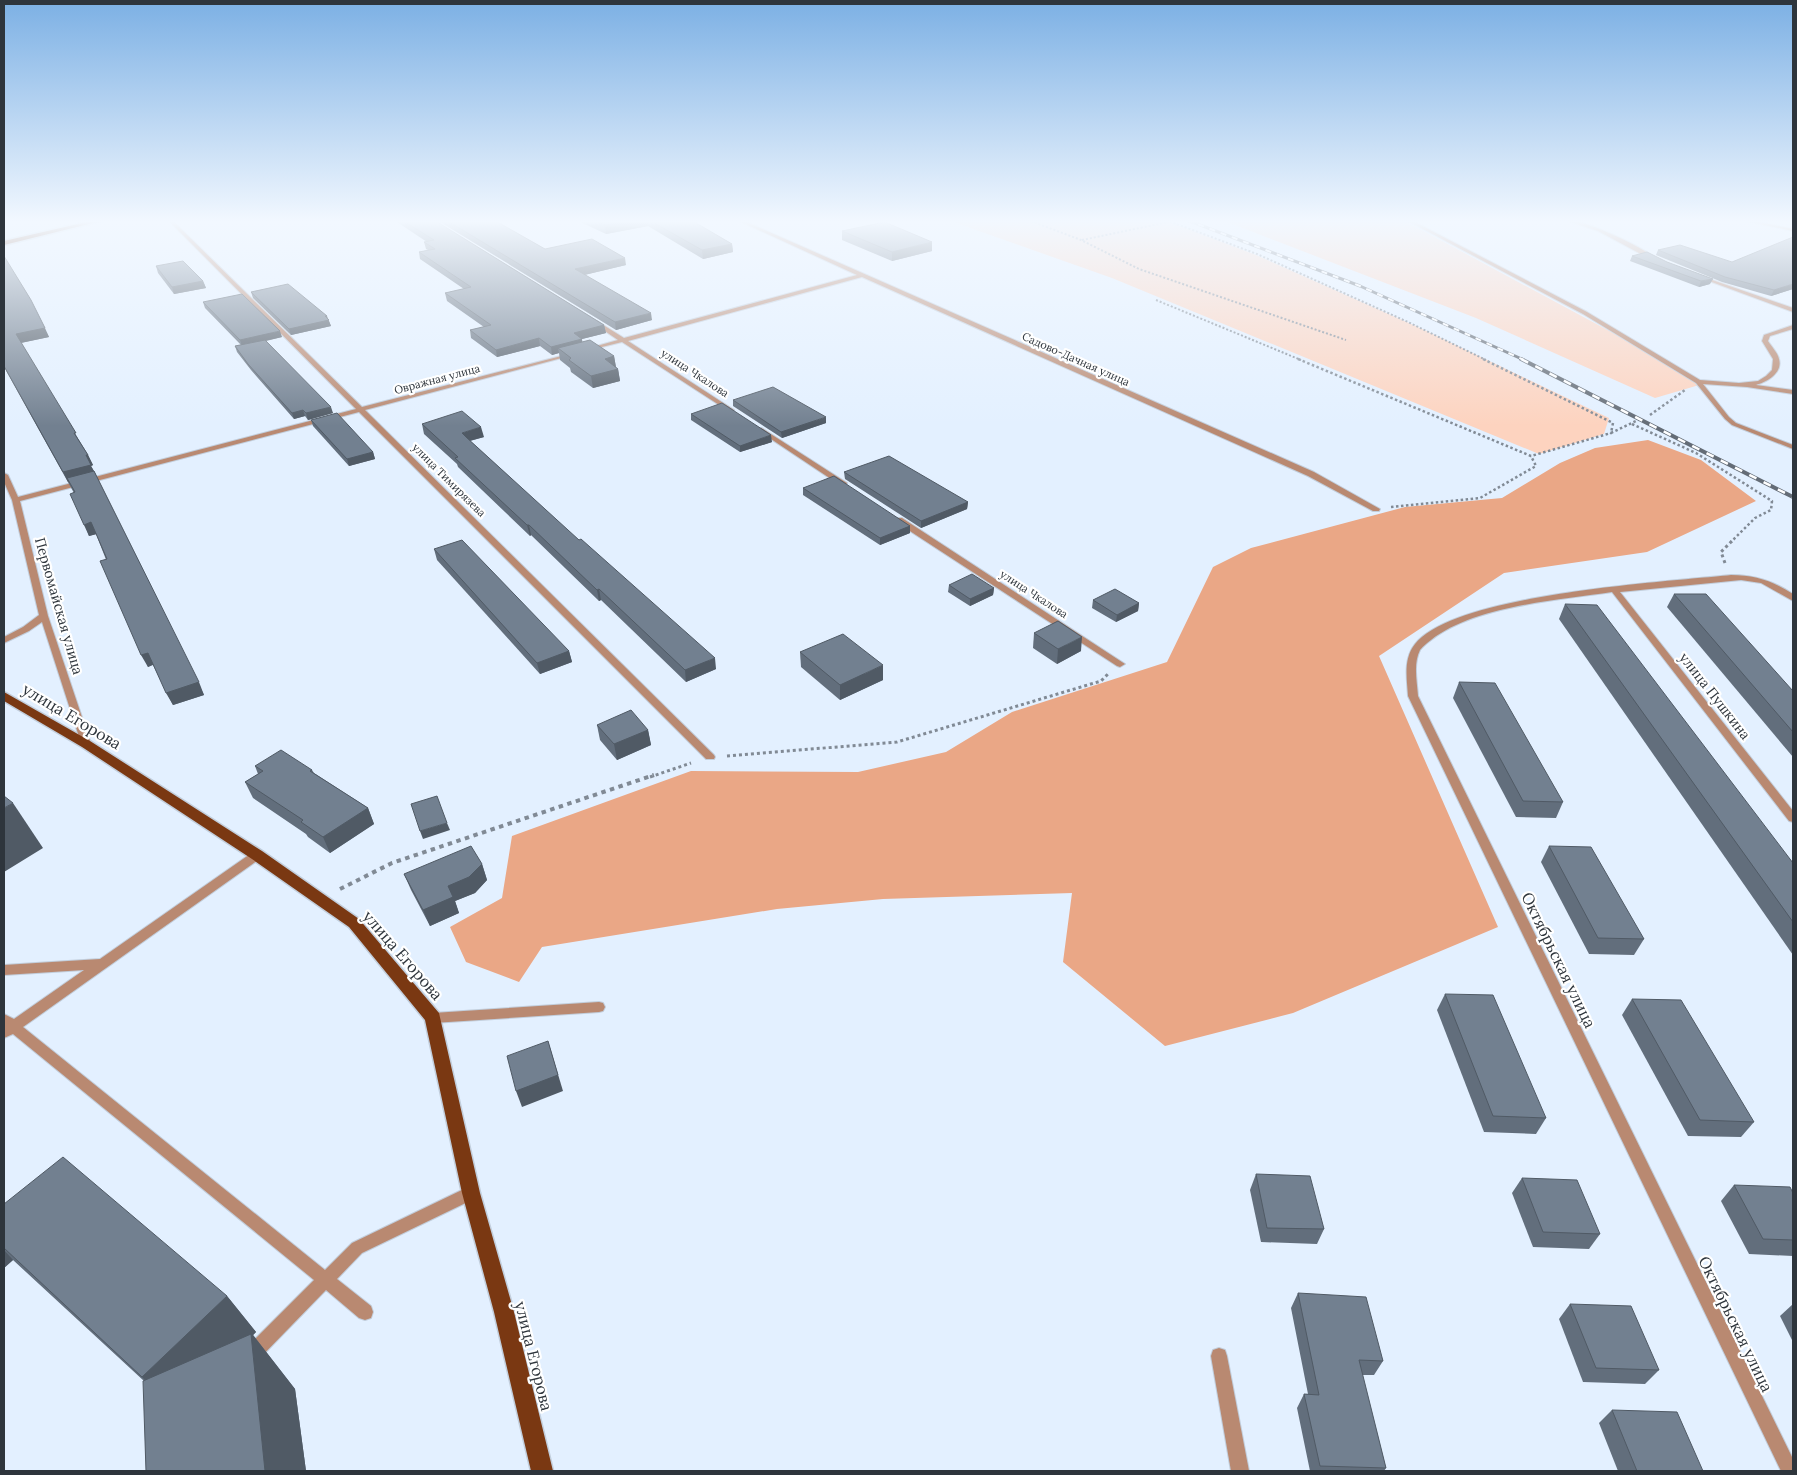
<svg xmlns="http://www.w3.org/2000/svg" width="1797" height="1475" font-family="Lora,serif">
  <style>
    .green { fill: #fdd3bf }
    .forest { fill: #eaa786 }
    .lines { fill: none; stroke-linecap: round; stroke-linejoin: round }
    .service-casing { stroke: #c2cedc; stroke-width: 2 }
    .minor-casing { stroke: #c2cedc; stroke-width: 2 }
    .primary-casing { stroke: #c2cedc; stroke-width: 3 }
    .path-far3 { stroke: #818a95; stroke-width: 2; stroke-dasharray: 2 2; stroke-linecap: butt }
    .path-far2 { stroke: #818a95; stroke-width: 2.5; stroke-dasharray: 2.5 2.5; stroke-linecap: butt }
    .path-far1 { stroke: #818a95; stroke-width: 3; stroke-dasharray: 3 3; stroke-linecap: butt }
    .path { stroke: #818a95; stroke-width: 4; stroke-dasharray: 4.5 4.5; stroke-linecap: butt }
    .service { fill: #b98971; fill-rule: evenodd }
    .minor { fill: #b98971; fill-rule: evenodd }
    .primary { fill: #7a3812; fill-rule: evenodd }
    .rail-far1-casing { stroke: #646c76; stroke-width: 3 }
    .rail-casing { stroke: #646c76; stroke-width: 4 }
    .rail-far1 { stroke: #fff; stroke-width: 2; stroke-dasharray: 6; stroke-linecap: butt }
    .rail { stroke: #fff; stroke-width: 2.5; stroke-dasharray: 8; stroke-linecap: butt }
    .wall { fill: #626e7c }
    .shaded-wall { fill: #505a65 }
    .building { fill: #728090; stroke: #505a65 }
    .labels { text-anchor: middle; stroke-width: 4.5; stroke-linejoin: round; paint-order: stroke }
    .far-street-label { font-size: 11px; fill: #2e353c; stroke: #fff }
    .street-label { font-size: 14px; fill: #2e353c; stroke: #fff }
    .near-street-label { font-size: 16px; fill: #2e353c; stroke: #fff }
  </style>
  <rect width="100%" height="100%" fill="#e3f0ff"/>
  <g class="green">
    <path d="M948 220H1164L1256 255 1418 327 1609 418 1604 434 1539 454 1112 278Z"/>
    <path d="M1222 220H1403L1706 383 1655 398 1476 318Z"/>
  </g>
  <path class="forest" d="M1648 440 1701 460 1756 501 1647 552 1504 573 1379 656 1498 927 1293 1013 1165 1046 1063 962 1072 893 883 899 777 909 542 947 519 982 466 962 450 927 502 898 512 836 691 771 858 772 946 752 1012 712 1167 662 1213 567 1251 548 1405 507 1502 498 1560 463 1595 448Z"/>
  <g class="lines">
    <g class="service-casing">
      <g id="service">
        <path d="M257 851 261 852 263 855 261 858 23 1027 325 1270 352 1243 466 1188 471 1186 476 1188 478 1193 476 1198 362 1253 337 1279 371 1306 373 1312 371 1318 365 1320 359 1318 326 1290 257 1361 251 1363 245 1361 243 1355 245 1349 314 1280 13 1034 4 1038V1014L14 1019 84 970 4 975V965L100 959 253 852Z"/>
        <path d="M599 1002 603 1003 605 1007 603 1011 599 1012 433 1023 428 1022 427 1018 428 1014 433 1013Z"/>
      </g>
    </g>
    <g class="minor-casing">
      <g id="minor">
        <path d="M168 220H172L362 407 573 353V355L365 410 714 755 715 757 714 759H706L359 412 20 501 48 616 91 744 86 747 82 746 42 622 29 631 4 643V637L23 627 39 615 12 500 4 482V473L8 475 18 497 356 409Z"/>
        <path d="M737 220H742L1314 472 1380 509 1379 511H1373L1308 476 862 277 628 341 734 410V412H730L622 342 586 351V349L618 340 593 323V321H597L624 338 857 275Z"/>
        <path d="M1406 220H1411L1587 312 1700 380 1739 383 1758 381 1766 376 1772 370 1773 359 1762 341 1764 335 1793 325V329L1770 336 1768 341C1771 346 1778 353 1779 359 1783 373 1767 382 1756 385L1793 390V394L1747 387 1703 384 1729 417 1736 423 1793 445V449L1732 425 1725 419 1696 383 1583 314Z"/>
        <path d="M1565 220C1587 220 1638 245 1657 259L1652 260 1598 231Z"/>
        <path d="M1741 220H1749L1793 229V231Z"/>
        <path d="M1698 275 1793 308V312L1698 277Z"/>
        <path d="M761 428 763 429 847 483 846 485H840L759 431 758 430Z"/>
        <path d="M896 518H902L1125 664 1120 667 1117 666 896 522Z"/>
        <path d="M1731 575C1755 575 1773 581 1793 594V601L1761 583 1741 580 1620 592 1793 811V822L1789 821 1612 592C1558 600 1474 606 1431 640 1427 643 1423 646 1420 650 1413 664 1417 681 1418 696L1793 1459V1471H1781L1408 696C1407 679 1403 659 1415 644 1455 594 1664 582 1731 575Z"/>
        <path d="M1219 1348 1225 1350 1227 1356 1249 1471H1231L1211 1356 1213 1350Z"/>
      </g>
    </g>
    <g class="primary-casing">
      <g id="primary">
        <path d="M95 220H105L4 245V241Z"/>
        <path d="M4 692 90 741 262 851 359 919 439 1013 480 1193 514 1312 553 1471H531L494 1312 462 1193 425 1020 349 927 252 859 82 747 4 701Z"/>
      </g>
    </g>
    <g class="path-far3">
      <path d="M1166 220 1257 254 1408 322 1486 360"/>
      <path d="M1031 221 1081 240 1139 269 1346 340"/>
      <path d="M1082 240 1168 222"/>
      <path d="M1156 300 1301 360"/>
    </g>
    <g class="path-far2">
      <path d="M1298 359 1531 456 1611 433"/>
      <path d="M1483 359 1613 423 1611 433 1640 419"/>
      <path d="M1650 415 1685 390"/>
      <path d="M1632 424 1696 453 1772 501 1771 510 1755 518 1731 542"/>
      <path d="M1391 507 1480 498 1536 466 1531 456"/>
    </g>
    <g class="path-far1">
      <path d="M1725 563 1721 552 1733 540"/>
      <path d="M727 756 897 742 1101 681 1108 674"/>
      <path d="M650 777 691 763"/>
    </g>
    <path class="path" d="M340 889 392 863 654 775"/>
    <use href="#service" class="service"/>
    <use href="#minor" class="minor"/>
    <use href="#primary" class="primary"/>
    <g class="rail-far1-casing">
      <path id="rail-far1" d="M1187 220 1360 286 1524 360"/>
    </g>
    <g class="rail-casing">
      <path id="rail" d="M1521 359 1793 497"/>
    </g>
    <use href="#rail-far1" class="rail-far1"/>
    <use href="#rail" class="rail"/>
  </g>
  <g class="wall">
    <path d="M394 220H434L604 325 606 333 582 339V342L614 356 616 367 618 369 620 381 593 388 571 372 570 368 560 360 559 353 552 355 540 346 497 357 471 338 470 330 484 327 447 301 445 293 464 289 420 259 419 252 428 250 426 249 424 242H427Z"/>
    <path d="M437 220H494L545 249 626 265 584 275 652 320 616 330Z"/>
    <path d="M576 220H694V222L732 244 733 252 703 259 648 226 606 234Z"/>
    <path d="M1784 220H1793L1791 222Z"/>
    <path d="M842 231 932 251 892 261 842 240Z"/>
    <path d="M1658 250 1793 289 1771 296 1722 282 1656 255Z"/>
    <path d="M4 256 49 337 21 343 88 455 93 465 91 466 94 471 204 695 173 705 153 665 148 667 96 534 89 536 74 493 4 367Z"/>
    <path d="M1632 256 1667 262 1710 284 1699 287 1630 261Z"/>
    <path d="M156 266 203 281 206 288 174 294 158 273Z"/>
    <path d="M251 292 328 319 331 326 291 335 253 298Z"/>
    <path d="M203 302 282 337 266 341 333 413 308 420 305 416 294 419 251 370 237 352 235 346 241 345 205 308Z"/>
    <path d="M733 400 826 423 782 438 733 406Z"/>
    <path d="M691 414 772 442 740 452 691 420Z"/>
    <path d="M311 420 373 452 375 459 349 466 313 426Z"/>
    <path d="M422 424 484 437 470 441 716 669 686 682 601 600 599 601 531 535 530 536 458 467 457 464 424 434Z"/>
    <path d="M844 472 968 502 967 509 921 528 845 479Z"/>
    <path d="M803 488 910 526V533L880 545 803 495Z"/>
    <path d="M434 549 569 651 572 662 540 674 437 560Z"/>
    <path d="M949 585 994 588 993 595 970 606 948 592Z"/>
    <path d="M1674 594 1793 691V757L1667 607Z"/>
    <path d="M1093 600 1139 603 1138 611 1116 622 1092 608Z"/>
    <path d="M1565 604 1793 863V955L1559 619Z"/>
    <path d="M1034 633 1081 651 1057 664 1033 648Z"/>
    <path d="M800 652 883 680 840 700 801 667Z"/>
    <path d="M1459 682 1563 802 1556 818 1516 817 1453 698Z"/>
    <path d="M597 725 648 730 651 745 617 760 600 740Z"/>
    <path d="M255 766 312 770 314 773 368 808 374 824 330 853 308 837 306 834 253 798 245 782 258 774Z"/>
    <path d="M1549 846 1644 939 1634 955 1589 954 1541 862Z"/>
    <path d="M482 864 487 880 475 893 455 901 459 913 430 926 411 890 404 874Z"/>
    <path d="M1445 994 1546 1118 1536 1134 1484 1132 1437 1010Z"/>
    <path d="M1632 999 1754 1122 1741 1137 1688 1136 1622 1015Z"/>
    <path d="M1256 1174 1324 1229 1317 1244 1261 1242 1250 1190Z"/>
    <path d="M1522 1178 1600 1234 1589 1249 1533 1247 1512 1193Z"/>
    <path d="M1734 1185 1793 1193V1256L1749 1254 1721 1201Z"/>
    <path d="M4 1204 227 1296 256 1332 253 1335 295 1389 306 1471H146L144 1381 13 1260 4 1268Z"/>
    <path d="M1298 1293 1383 1361 1374 1375H1362L1386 1468 1384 1471H1310L1297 1408 1304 1394H1308L1291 1308Z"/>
    <path d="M1570 1304 1659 1370 1645 1384 1583 1382 1559 1319Z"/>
    <path d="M1793 1304V1342L1780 1316Z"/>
    <path d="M1612 1410 1703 1471H1618L1599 1423Z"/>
  </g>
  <g class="shaded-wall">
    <path d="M636 220H647L648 226 606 234 605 225Z"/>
    <path d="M932 242V251L892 261V252Z"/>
    <path d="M732 244 733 252 703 259 702 250Z"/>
    <path d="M625 258 626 265 576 277 575 269Z"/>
    <path d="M1713 279 1710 284 1699 287 1701 281Z"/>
    <path d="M203 281 206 288 174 294 172 287Z"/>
    <path d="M1793 284V289L1771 296 1774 290Z"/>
    <path d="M651 313 652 320 616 330 615 322Z"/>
    <path d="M325 316H327L331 326 291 335 289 329Z"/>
    <path d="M604 325 606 333 582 339 583 347 558 348 559 353 552 355 551 347 574 333Z"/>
    <path d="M45 328 49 337 20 343 16 334Z"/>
    <path d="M280 331 282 337 242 346 240 340Z"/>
    <path d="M539 338 540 346 497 357 496 350Z"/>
    <path d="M614 356 616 368 605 359Z"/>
    <path d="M618 369 620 381 593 388 591 376Z"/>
    <path d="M331 407 333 413 308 420 306 413Z"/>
    <path d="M303 410 305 416 294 419 292 413Z"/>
    <path d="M826 417V423L782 438 781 432Z"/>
    <path d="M481 427 484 437 465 442 462 433Z"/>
    <path d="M771 435 772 442 740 452V446Z"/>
    <path d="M373 452 375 459 349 466 347 459Z"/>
    <path d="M86 455H88L93 465 91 466 96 475 68 482 63 472Z"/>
    <path d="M968 502 967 509 921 528V521Z"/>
    <path d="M91 522 97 534 89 536 84 525Z"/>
    <path d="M527 525H529L531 535 530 536Z"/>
    <path d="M910 526V533L880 545V538Z"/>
    <path d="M994 588 993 595 970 606V599Z"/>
    <path d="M599 589 601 600 599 601 597 590Z"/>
    <path d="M1139 603 1138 611 1116 622 1117 615Z"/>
    <path d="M1082 637 1081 651 1057 664 1058 649Z"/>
    <path d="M569 651 572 662 540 674 537 663Z"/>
    <path d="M148 653 154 664 148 667 141 655Z"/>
    <path d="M715 658 716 669 686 682 685 670Z"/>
    <path d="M883 665V680L840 700V685Z"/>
    <path d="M199 682 204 695 173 705 166 693Z"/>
    <path d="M648 730 651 745 617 760 614 744Z"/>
    <path d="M13 803 43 848 4 872V808Z"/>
    <path d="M368 808 374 824 330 853 323 837Z"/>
    <path d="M447 823 450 830 423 839 420 831Z"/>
    <path d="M482 864 487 880 475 893 455 901 459 913 430 926 423 910 448 886Z"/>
    <path d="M548 1041 563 1091 522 1107 516 1091Z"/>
    <path d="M4 1250 13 1260 4 1268Z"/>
    <path d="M227 1296 256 1332 253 1335 295 1389 306 1471H265L176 1412 142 1377Z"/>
  </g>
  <g class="building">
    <path d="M402 220H434L604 325 574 333 582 339 551 347 539 338 496 350 470 330 491 325 445 293 471 287 419 252 435 249 424 242 434 240Z"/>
    <path d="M446 220H494L545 249 592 239 625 258 575 269 651 313 615 322Z"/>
    <path d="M593 220H636L605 225Z"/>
    <path d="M649 220H691L732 244 702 250Z"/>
    <path d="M880 223H887L932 242 892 252 842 231Z"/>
    <path d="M1793 237V284L1774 290 1725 277 1658 250 1680 245 1732 262Z"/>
    <path d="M1647 252 1667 262 1713 279 1701 281 1632 256Z"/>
    <path d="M4 256 31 300 45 328 16 334 76 433H74L88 455H86L91 465 63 472 4 366Z"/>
    <path d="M183 261 203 281 172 287 156 266Z"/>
    <path d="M288 284 327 316H325L329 320 289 329 251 292Z"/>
    <path d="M242 294 280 331 240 340 203 302Z"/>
    <path d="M265 340 331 407 306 413 303 410 292 413 248 364 235 346Z"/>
    <path d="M590 340 614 356 605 359 618 369 591 376 569 360 571 358 558 348Z"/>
    <path d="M773 387 826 417 781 432 733 400Z"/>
    <path d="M722 403 771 435 740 446 691 414Z"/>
    <path d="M462 411 481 427 462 433 466 437 579 540 581 539 715 658 685 670 599 589 597 590 529 525H527L455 458 458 457 422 424Z"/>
    <path d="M337 413 373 452 347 459 311 420Z"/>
    <path d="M889 456 968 502 921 521 844 472Z"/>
    <path d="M94 471 199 682 166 693 148 653 141 655 100 561 107 559 91 522 84 525 70 494 75 492 67 478Z"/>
    <path d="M834 476 910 526 880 538 803 488Z"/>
    <path d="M462 540 569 651 537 663 434 549Z"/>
    <path d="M972 574 994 588 970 599 949 585Z"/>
    <path d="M1115 589 1139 603 1117 615 1093 600Z"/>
    <path d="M1674 594H1706L1793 691V732Z"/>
    <path d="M1565 604 1597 605 1793 863V922Z"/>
    <path d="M1058 621 1082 637 1058 649 1034 633Z"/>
    <path d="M843 634 883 665 840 685 800 652Z"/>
    <path d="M1459 682 1495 683 1563 802 1523 801Z"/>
    <path d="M631 710 648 730 614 744 597 725Z"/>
    <path d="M281 750 312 770 310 771 368 808 323 837 301 822 303 820 245 782 263 771 255 766Z"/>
    <path d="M4 796 13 803 4 808Z"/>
    <path d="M437 796 447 823 420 831 411 804Z"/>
    <path d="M471 846 482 864 469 877 448 886 453 897 423 910 404 874Z"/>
    <path d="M1549 846 1591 847 1644 939 1598 938Z"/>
    <path d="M1445 994 1493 995 1546 1118 1493 1116Z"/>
    <path d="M1632 999 1681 1000 1754 1122 1700 1120Z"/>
    <path d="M548 1041 558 1075 516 1091 507 1056Z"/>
    <path d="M63 1157 227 1296 142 1377 4 1248V1204Z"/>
    <path d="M1256 1174 1310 1176 1324 1229 1267 1228Z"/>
    <path d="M1522 1178 1577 1180 1600 1234 1543 1232Z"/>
    <path d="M1734 1185 1790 1187 1793 1193V1240L1763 1239Z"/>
    <path d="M1298 1293 1366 1297 1383 1361 1359 1360 1386 1468 1320 1466 1304 1394 1319 1395Z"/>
    <path d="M1570 1304 1631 1306 1659 1370 1596 1368Z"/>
    <path d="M251 1334 265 1471H146L143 1381Z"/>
    <path d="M1612 1410 1677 1412 1703 1471H1637Z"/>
  </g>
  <linearGradient id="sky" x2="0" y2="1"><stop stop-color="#7cb0e4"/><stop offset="0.52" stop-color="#f2f8ff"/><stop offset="1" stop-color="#f2f8ff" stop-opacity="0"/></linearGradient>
  <rect width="1797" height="426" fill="url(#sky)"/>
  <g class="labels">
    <g class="far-street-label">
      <text transform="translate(1076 359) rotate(24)" y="4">Садово-Дачная улица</text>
      <text transform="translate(695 373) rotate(33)" y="4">улица Чкалова</text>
      <text transform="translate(437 379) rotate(-15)" y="4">Овражная улица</text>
      <text transform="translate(449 480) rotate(45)" y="4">улица Тимирязева</text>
      <text transform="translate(1034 594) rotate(33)" y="4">улица Чкалова</text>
    </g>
    <g class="street-label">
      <text transform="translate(59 606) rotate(74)" y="5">Первомайская улица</text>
      <text transform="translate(1715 696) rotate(52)" y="5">улица Пушкина</text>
    </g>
    <g class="near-street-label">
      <text transform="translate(72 716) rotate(31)" y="6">улица Егорова</text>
      <text transform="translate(403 955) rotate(49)" y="6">улица Егорова</text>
      <text transform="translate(1559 960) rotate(64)" y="6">Октябрьская улица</text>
      <text transform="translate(1736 1324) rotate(64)" y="6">Октябрьская улица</text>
      <text transform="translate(534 1356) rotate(76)" y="6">улица Егорова</text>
    </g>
  </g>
  <rect width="1797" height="1475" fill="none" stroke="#2e353c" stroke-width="10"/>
</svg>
